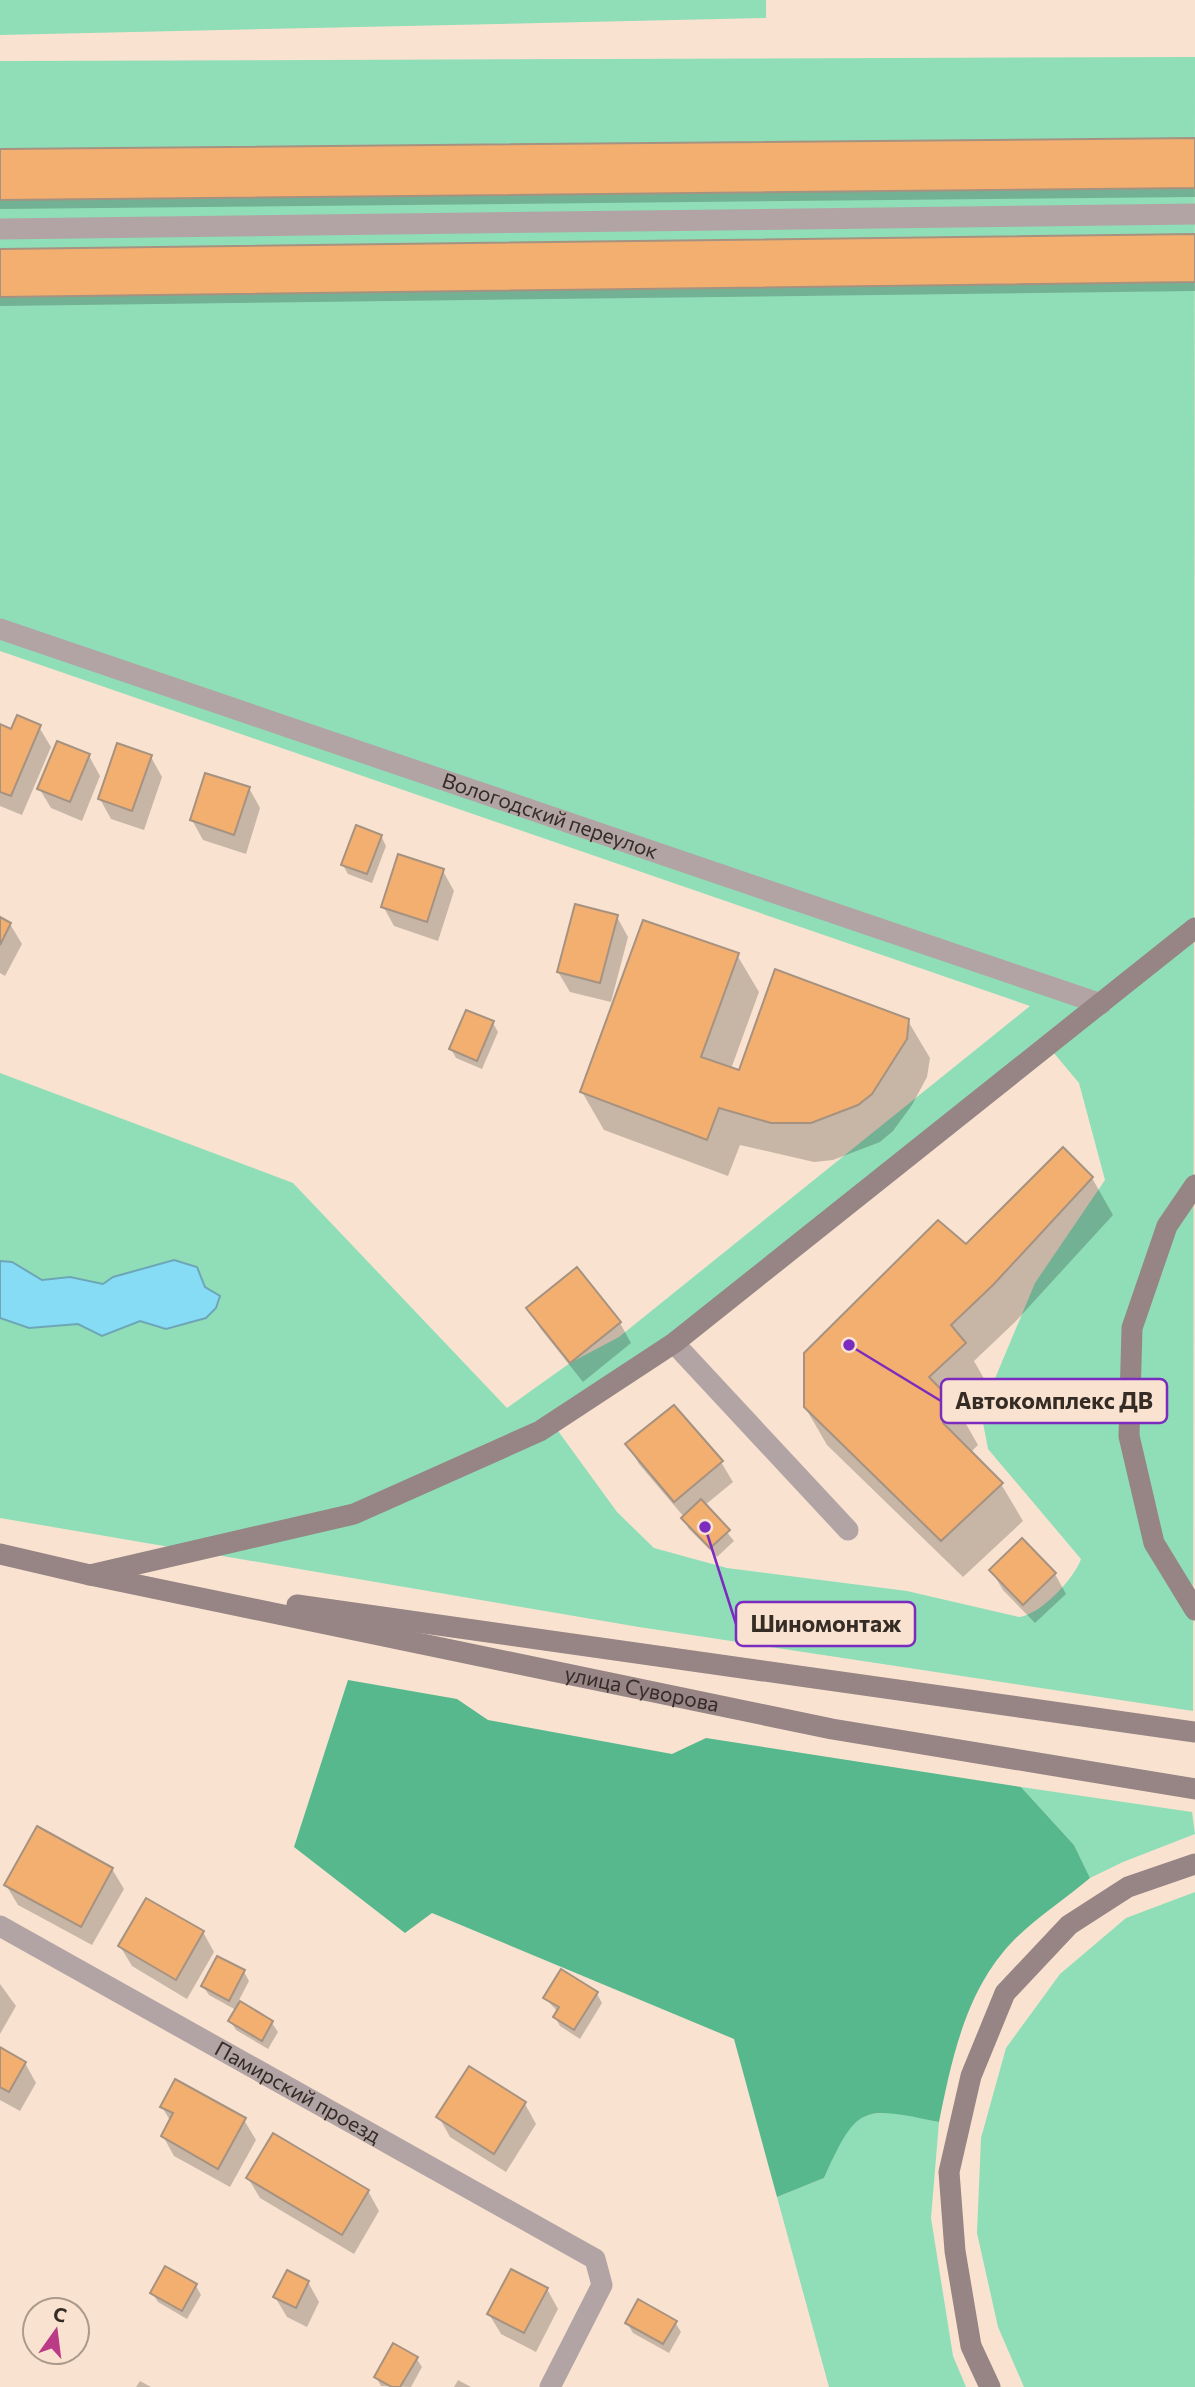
<svg xmlns="http://www.w3.org/2000/svg" width="1195" height="2387" font-family="Commissioner,sans-serif">
  <style>
    .green { fill: #8fdeb8; fill-rule: evenodd }
    .forest { fill: #57b88d }
    .water { fill: #86dbf5; stroke: #6ea6b7; stroke-width: 2 }
    .shadow { fill: #0003 }
    .building { fill: #f3af70; stroke: #a69280; stroke-width: 2 }
    .lines { fill: none; stroke-linecap: round; stroke-linejoin: round }
    .lane { stroke: #b2a4a4; stroke-width: 21 }
    .street { stroke: #b2a4a4; stroke-width: 21 }
    .secondary { stroke: #978484; stroke-width: 21 }
    .labels { text-anchor: middle; stroke-width: 5; stroke-linejoin: round; paint-order: stroke }
    .street-label { font-size: 21px; fill: #352c25; stroke: #f9e3d0 }
    .leader { fill: none; stroke: #7b2cbf; stroke-width: 2.5 }
    .callout-dot { fill: #7b2cbf; stroke: #f9e3d0; stroke-width: 2.5 }
    .callout { fill: #f9e3d0; stroke: #7b2cbf; stroke-width: 2.5 }
    .callout-label { font-size: 23px; text-anchor: middle; font-weight: bold; fill: #352c25 }
  </style>
  <rect width="100%" height="100%" fill="#f9e3d0"/>
  <g class="green">
    <path d="M0 0H766V18L0 35Z"/>
    <path d="M1195 57 1193 1711 639 1627 0 1518V1318L29 1328 78 1324 102 1336 140 1321 166 1329 205 1287 197 1267 174 1260 113 1277 103 1284 70 1277 42 1280 12 1262 0 1261V1073L293 1183 507 1408 570 1363 619 1337 1030 1006 0 651V61ZM1048 1046 1079 1083 1105 1180 1035 1283 981 1412 988 1449 1081 1559C1074 1579 1040 1615 1019 1617L907 1591 727 1568 654 1548 617 1512 553 1424Z"/>
    <path d="M1021 1787 1192 1812 1195 1834 1123 1862 1090 1878 1074 1845Z"/>
    <path d="M1195 1892V2387H1024L998 2327 977 2233 981 2138 1006 2048 1060 1974 1126 1918Z"/>
    <path d="M893 2112 939 2122 931 2218 953 2356 966 2387H829L777 2197 824 2178 843 2135 863 2115Z"/>
  </g>
  <path class="forest" d="M348 1680 457 1699 488 1720 672 1754 706 1738 1021 1787 1074 1845 1090 1878C1065 1899 1037 1917 1014 1940 966 1989 952 2058 939 2122 862 2106 857 2104 824 2178L777 2197 734 2039 432 1913 405 1933 294 1847Z"/>
  <path class="water" d="M174 1260 197 1267 205 1287 220 1296 216 1308 206 1318 166 1329 140 1321 102 1336 78 1324 29 1328 0 1318V1261L12 1262 42 1280 70 1277 103 1284 113 1277Z"/>
  <g class="shadow">
    <path d="M1195 139V197L0 209V151Z"/>
    <path d="M1195 236V291L0 306V251Z"/>
    <path d="M0 726 12 731 39 727 51 747 22 815 0 806Z"/>
    <path d="M89 756 100 776 82 821 51 808 39 788Z"/>
    <path d="M151 757 162 777 144 830 111 819 100 799Z"/>
    <path d="M249 788 260 808 246 854 203 840 192 820Z"/>
    <path d="M381 836 386 846 372 883 348 874 343 865Z"/>
    <path d="M443 871 454 891 438 941 394 926 383 906Z"/>
    <path d="M617 917 628 937 611 1002 570 992 558 972Z"/>
    <path d="M0 919 10 924 22 944 5 976 0 973Z"/>
    <path d="M737 955 759 992 731 1069 740 1072 908 1021 930 1058 927 1077 912 1105 893 1131 880 1142 833 1160 814 1162 740 1145 728 1176 604 1130 582 1092Z"/>
    <path d="M493 1023 498 1032 482 1069 456 1058 451 1049Z"/>
    <path d="M1092 1178 1113 1215 1015 1322 974 1361 986 1382 957 1408 978 1445 970 1453 1001 1484 1023 1521 963 1577 827 1445 805 1407Z"/>
    <path d="M576 1269 620 1323 631 1343 583 1382 540 1328 528 1308Z"/>
    <path d="M627 1444 721 1462 733 1482 705 1505 734 1541 717 1557 688 1528 684 1517 639 1464Z"/>
    <path d="M991 1570 1055 1574 1066 1594 1035 1623 1003 1590Z"/>
    <path d="M112 1869 124 1889 92 1945 18 1905 6 1885Z"/>
    <path d="M203 1932 214 1952 187 1999 132 1966 120 1946Z"/>
    <path d="M244 1972 249 1981 238 2002 272 2023 278 2032 268 2049 236 2030 230 2021 236 2010 209 1995 203 1986Z"/>
    <path d="M0 1984 16 2006 0 2034Z"/>
    <path d="M597 1994 602 2003 580 2039 560 2026 555 2017 558 2012 545 1998Z"/>
    <path d="M0 2049 25 2063 36 2083 20 2111 0 2100Z"/>
    <path d="M525 2104 536 2124 506 2172 450 2137 439 2117Z"/>
    <path d="M162 2107 244 2120 256 2140 230 2187 174 2156 163 2136 171 2122Z"/>
    <path d="M248 2178 368 2191 379 2211 354 2254 260 2198Z"/>
    <path d="M308 2282 319 2302 307 2327 287 2317 275 2297Z"/>
    <path d="M196 2286 201 2295 187 2319 158 2302 152 2293Z"/>
    <path d="M547 2289 558 2309 536 2352 501 2334 489 2314Z"/>
    <path d="M675 2322 681 2332 669 2353 633 2333 627 2323Z"/>
    <path d="M416 2358 422 2367 411 2387 381 2386 376 2377Z"/>
    <path d="M458 2380 471 2387H454Z"/>
    <path d="M140 2381 151 2387H136Z"/>
  </g>
  <g class="building">
    <path d="M1195 138V188L0 200V149Z"/>
    <path d="M1195 234V282L0 297V249Z"/>
    <path d="M17 715 41 725 11 796 0 792V724L11 729Z"/>
    <path d="M57 741 90 754 70 802 37 789Z"/>
    <path d="M117 743 152 755 132 811 98 799Z"/>
    <path d="M205 773 250 787 234 835 190 820Z"/>
    <path d="M356 825 382 835 367 874 341 865Z"/>
    <path d="M398 854 444 869 427 922 381 907Z"/>
    <path d="M575 904 618 915 600 983 557 972Z"/>
    <path d="M0 917 11 923 0 945Z"/>
    <path d="M643 920 739 953 701 1057 739 1070 775 969 909 1019 907 1039 872 1094 858 1105 811 1123H771L719 1108 707 1140 580 1092Z"/>
    <path d="M466 1010 494 1021 477 1061 449 1049Z"/>
    <path d="M1063 1147 1093 1177 993 1285 951 1325 966 1343 929 1377 958 1407 943 1423 1003 1483 941 1541 804 1407V1353L938 1220 966 1244Z"/>
    <path d="M577 1267 621 1322 570 1363 526 1308Z"/>
    <path d="M674 1405 723 1461 674 1502 625 1444Z"/>
    <path d="M701 1499 730 1530 710 1548 681 1518Z"/>
    <path d="M1022 1538 1056 1573 1023 1605 989 1570Z"/>
    <path d="M37 1826 113 1868 81 1927 4 1885Z"/>
    <path d="M146 1898 204 1931 176 1980 118 1946Z"/>
    <path d="M217 1956 245 1970 229 2001 201 1986Z"/>
    <path d="M561 1969 598 1992 574 2030 553 2017 559 2007 543 1998Z"/>
    <path d="M240 2001 273 2021 262 2041 228 2021Z"/>
    <path d="M0 2047 26 2062 9 2092 0 2087Z"/>
    <path d="M469 2066 526 2102 494 2154 436 2117Z"/>
    <path d="M175 2079 246 2118 218 2169 161 2136 173 2113 160 2107Z"/>
    <path d="M273 2133 369 2190 342 2235 246 2178Z"/>
    <path d="M165 2266 197 2284 182 2311 150 2293Z"/>
    <path d="M511 2269 548 2288 524 2333 487 2314Z"/>
    <path d="M287 2270 309 2281 296 2308 273 2297Z"/>
    <path d="M638 2299 677 2321 663 2344 625 2323Z"/>
    <path d="M393 2343 418 2357 400 2387H392L374 2377Z"/>
  </g>
  <g class="lines">
    <g class="lane">
      <path d="M0 229 1195 214"/>
      <path d="M674 1343 848 1530"/>
    </g>
    <g class="street">
      <path id="s1" d="M0 629 1101 1004"/>
      <path id="s2" d="M0 1926 595 2259 602 2285 550 2387"/>
    </g>
    <g class="secondary">
      <path d="M1195 1185 1167 1226 1132 1328 1129 1436 1154 1543 1195 1610"/>
      <path id="s3" d="M0 1554 90 1575 832 1729 1195 1789"/>
      <path d="M90 1575 354 1514 540 1431 674 1343 1195 928"/>
      <path d="M297 1605 1195 1732"/>
      <path d="M990 2387 971 2346 955 2251 949 2172 971 2076 1005 1993 1069 1925 1128 1887 1195 1864"/>
    </g>
  </g>
  <g class="labels">
    <g class="street-label">
      <text dy="7" stroke="none"><textPath href="#s1" startOffset="581">Вологодский переулок</textPath></text>
      <text dy="7" stroke="none"><textPath href="#s3" startOffset="656">улица Суворова</textPath></text>
      <text dy="7" stroke="none"><textPath href="#s2" startOffset="341">Памирский проезд</textPath></text>
    </g>
  </g>
  <path class="leader" d="M849 1345L941 1401M705 1527L736 1624"/>
  <g class="callout-dot">
    <circle cx="849" cy="1345" r="7"/>
    <circle cx="705" cy="1527" r="7"/>
  </g>
  <g class="callout">
    <rect x="941" y="1379" width="226" height="44" rx="7"/>
    <rect x="736" y="1602" width="179" height="44" rx="7"/>
  </g>
  <g class="callout-label">
    <text x="1054" y="1409">Автокомплекс ДВ</text>
    <text x="826" y="1632">Шиномонтаж</text>
  </g>
  <g transform="translate(56 2331) rotate(14)"><circle r="33" fill="#f9e3d0" stroke="#ab9a8c" stroke-width="2"/>
  <path d="M0-5L12 26L0 18L-12 26Z" fill="#bb3b87"/>
  <text y="-10" font-size="19" font-weight="bold" text-anchor="middle" fill="#352c25">С</text>
  </g>
</svg>
